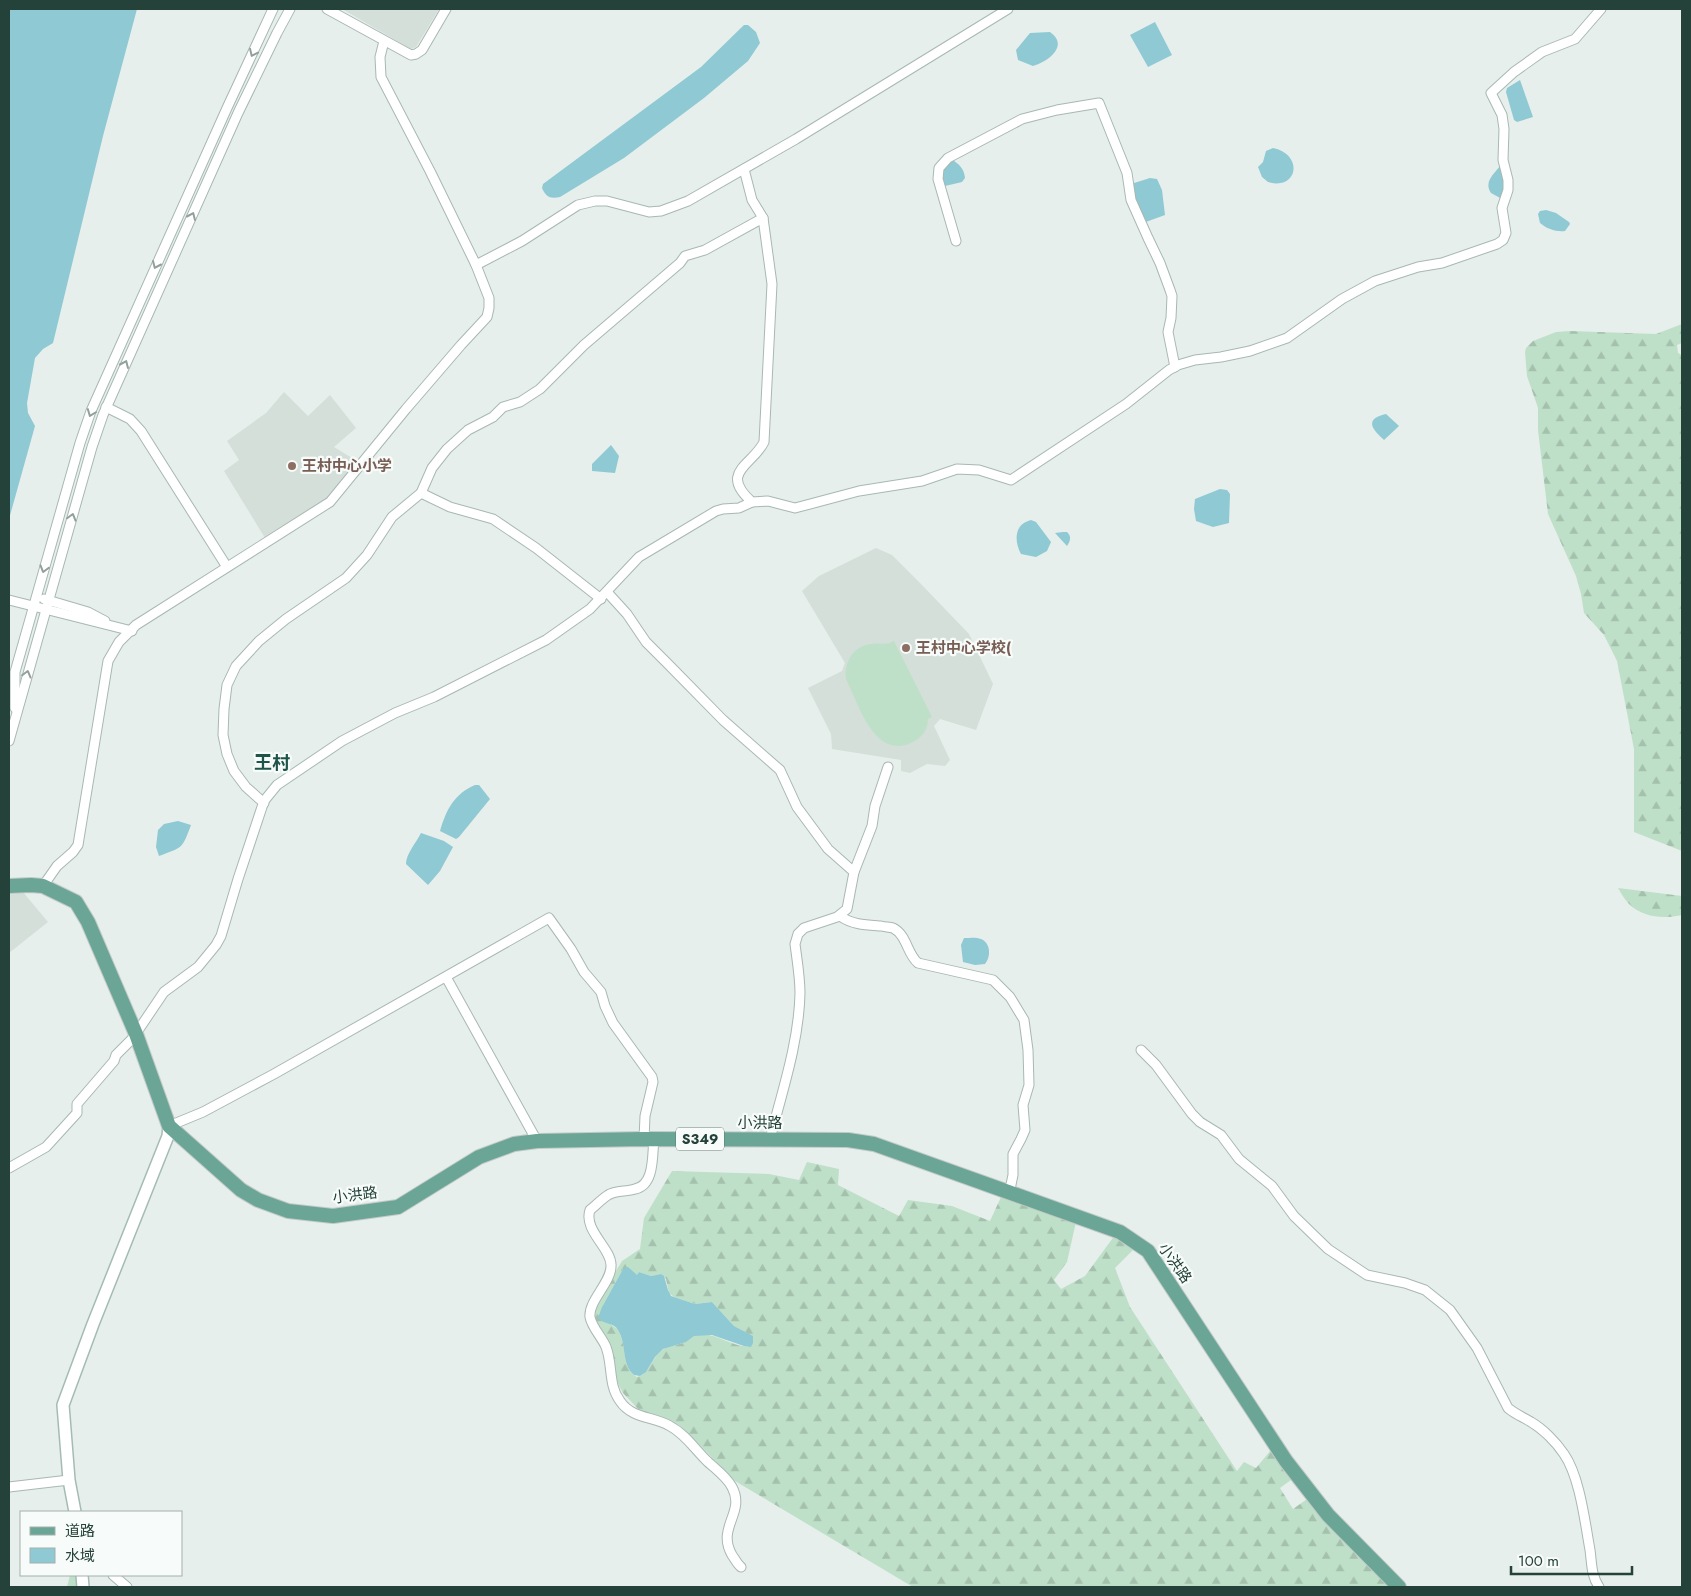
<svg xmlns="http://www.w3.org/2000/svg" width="1691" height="1596" font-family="Jost,'Noto Sans SC',sans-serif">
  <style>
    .built { fill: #d4dfda }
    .forest { fill: url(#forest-firs); fill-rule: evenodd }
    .pitch { fill: #bfe0c8 }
    .water { fill: #8ec9d4 }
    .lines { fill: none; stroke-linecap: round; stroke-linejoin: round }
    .minor-casing { stroke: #a8b8b2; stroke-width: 11 }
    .secondary-casing { stroke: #a4bbb3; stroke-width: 14 }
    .primary-casing { stroke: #c2cac8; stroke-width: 16 }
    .minor { stroke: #fff; stroke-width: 9 }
    .secondary { stroke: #fff; stroke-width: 11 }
    .primary { stroke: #6aa596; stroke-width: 14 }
    .oneway { stroke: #92a09c }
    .education-dot { fill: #8d6e63; stroke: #f7fbf9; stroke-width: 2 }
    .labels { text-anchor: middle; stroke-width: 4.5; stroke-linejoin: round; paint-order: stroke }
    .shield { fill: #f7fbf9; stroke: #637a73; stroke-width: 1 }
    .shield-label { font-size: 14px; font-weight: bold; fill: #24423a }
    .education-label { font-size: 15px; font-weight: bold; fill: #785e54; stroke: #f7fbf9; text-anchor: start }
    .street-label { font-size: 15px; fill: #24423a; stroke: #f7fbf9 }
    .quarter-label { font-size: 18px; font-weight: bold; fill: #1f5548; stroke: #f7fbf9 }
  </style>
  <defs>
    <pattern id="forest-firs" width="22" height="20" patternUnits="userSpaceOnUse" patternTransform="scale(1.25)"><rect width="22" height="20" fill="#bfe0c8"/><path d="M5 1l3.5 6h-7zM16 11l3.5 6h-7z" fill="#a4c1ad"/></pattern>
  </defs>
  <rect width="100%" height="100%" fill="#e6efeb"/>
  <g class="built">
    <path d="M342 9H439L416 47 411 49Z"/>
    <path d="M284 392 308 416 330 395 356 428 334 447 357 461 329 500 265 538 224 471 239 460 227 441 266 413Z"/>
    <path d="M876 548 892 555 920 583 969 634 993 684 976 730 940 719 934 726 950 760 945 766 927 764 910 773 901 771V760L832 749 831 734 808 688 842 671 845 663 802 591 819 576Z"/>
    <path d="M22 891 48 922 9 953V892Z"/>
  </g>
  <g class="forest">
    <path d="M1682 324V343L1677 345 1678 353 1682 355V851L1634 832V749L1617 661 1604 635 1584 613 1581 594 1576 576 1548 514 1538 430V408L1527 376 1525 352 1526 348 1533 341 1556 332 1570 331 1656 334Z"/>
    <path d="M1618 888 1682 896V915C1665 919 1643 918 1629 904 1625 900 1621 893 1618 888Z"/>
    <path d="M807 1162 839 1169 838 1185 899 1216 908 1200 952 1206 990 1221 1001 1197 1076 1222 1067 1262 1054 1280 1061 1289 1085 1276 1115 1235 1135 1248 1115 1268 1130 1307 1237 1471 1244 1462 1256 1468 1271 1450 1291 1480 1280 1488 1293 1509 1307 1499 1335 1532 1390 1587H913L735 1481 688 1433 679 1425 639 1410 623 1393 615 1378 611 1351 596 1322 594 1314 596 1304 622 1261 640 1249 644 1218 672 1171 769 1174 799 1180ZM623 1269 637 1276 639 1272 651 1276 661 1274 666 1279 669 1293 674 1297 695 1304 712 1302 734 1326 752 1336 751 1346C732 1349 714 1329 694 1336 691 1337 688 1340 685 1342 677 1346 667 1345 660 1352 651 1360 649 1374 637 1377 623 1370 626 1350 621 1337 619 1327 614 1328 609 1322 606 1318 604 1312 602 1307Z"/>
    <path d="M70 1575H81L82 1587H67Z"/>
  </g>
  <path class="pitch" d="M894 641 932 717 928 719C928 730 922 738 911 743 874 760 858 703 846 679 844 662 853 646 871 644 881 642 884 646 894 641Z"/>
  <g class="water">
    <path d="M9 9H137L103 136 53 343 43 349 35 358 27 403 28 413 35 426 9 519Z"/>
    <path d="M1155 22 1172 55 1148 67 1130 35Z"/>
    <path d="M744 25H748L756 32 760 43 748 61 704 98 624 158 560 197C550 199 546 197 542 188L543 184 701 67Z"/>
    <path d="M1050 32C1070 46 1047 62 1033 66L1018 60 1016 50 1030 33Z"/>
    <path d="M1520 80 1533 117 1517 122 1514 120 1506 92 1507 88Z"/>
    <path d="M1273 148C1304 154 1298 191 1268 182L1262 177 1258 167 1263 162 1266 151Z"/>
    <path d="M951 159C959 164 964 168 965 178L962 182 945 186C938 175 944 168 951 159Z"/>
    <path d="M1500 166C1505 178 1505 187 1502 199L1491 193C1484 182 1493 175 1500 166Z"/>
    <path d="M1150 178 1157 179 1162 190 1165 215 1143 223 1136 208 1131 184Z"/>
    <path d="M1546 210 1556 213 1569 222 1570 224 1565 231C1556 232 1547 229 1540 223L1538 214 1540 211Z"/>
    <path d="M1386 414 1399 426 1384 440C1373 430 1363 419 1386 414Z"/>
    <path d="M611 445 619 456 615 473 592 471V464Z"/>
    <path d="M1220 489 1227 490 1230 494 1229 523 1213 527 1196 521 1194 509 1195 499Z"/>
    <path d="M1031 520 1036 522 1051 542 1047 551 1036 557 1021 554C1014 541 1014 524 1031 520Z"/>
    <path d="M1063 532H1067C1072 537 1070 541 1067 546L1055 533Z"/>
    <path d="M475 785H479L490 799 459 837 456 839 440 831C446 810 454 794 475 785Z"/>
    <path d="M178 821 191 825C182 849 183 847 159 856L156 847 158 830 164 824Z"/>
    <path d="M421 833 444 841 453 847 440 871 428 885 406 864C406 854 416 843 421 833Z"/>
    <path d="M964 938C969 938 976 937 981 939 991 943 991 957 985 964L975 965 963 962 961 945Z"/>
    <path d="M628 1267 637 1275 639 1272 651 1276 661 1274 664 1276 668 1290 671 1296 695 1304 712 1302 734 1326 753 1336V1343L751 1347 744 1346 712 1335 694 1336 686 1342 663 1349 655 1357 646 1372 640 1376 634 1375C621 1364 627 1344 618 1330 614 1322 604 1325 598 1318L602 1307 623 1269Z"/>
  </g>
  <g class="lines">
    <g class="minor-casing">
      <g id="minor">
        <path d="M327 9 411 55 416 54 422 50 446 9"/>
        <path d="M744 169 752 200 763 218 772 284 764 442C753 465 718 472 752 502L768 501 795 508 859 491 922 481 957 469 979 470 1011 480 1126 404 1169 370 1178 365 1195 360 1221 357 1250 351 1287 338 1342 299 1375 281 1418 267 1442 263 1497 244 1503 240 1506 233 1502 208 1508 190V180L1503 160 1504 129 1502 115 1491 93 1514 72 1542 52 1575 39 1601 9"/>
        <path d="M956 241 938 179 939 168 948 158 1022 119 1057 110 1099 103 1127 173 1131 200 1148 238 1160 263 1170 290 1172 296 1171 318 1168 332 1175 367"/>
        <path d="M476 265 522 241 578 205 595 201H607L649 212 661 211 688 201 796 139 1008 9"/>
        <path d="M106 407 130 419 141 431 227 567"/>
        <path d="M421 493 450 507 493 519 536 548 601 599"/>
        <path d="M607 592 627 614 646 642 668 664 723 720 780 770 797 807 828 849 854 872"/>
        <path d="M44 599 88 612 105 621"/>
        <path d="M9 600 132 631"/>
        <path d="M15 708V672L80 443 91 411 227 108 273 9"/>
        <path d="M9 741 92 447 103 415 238 113 277 33 290 9"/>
        <path d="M264 803 246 787 234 771 227 754 223 735 224 709 227 685 236 666 259 641 286 619 346 578 367 555 392 517 421 493 432 468 447 449 468 430 493 417 503 407 520 402 540 389 584 345 680 263 685 256 705 250 763 218"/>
        <path d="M43 886 57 866 73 852 78 845 108 661 119 642 136 625 330 502 406 409 461 345 487 317 489 308V298L476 265 430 171 381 77 380 57 384 41"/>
        <path d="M840 916C853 925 866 925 881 926 885 927 890 927 893 928 907 935 907 954 918 963L993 980 1010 997 1024 1020 1028 1050 1029 1085 1023 1105 1025 1130 1021 1139 1013 1154V1175L1009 1194"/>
        <path d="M446 977 537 1141"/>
        <path d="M1141 1050 1156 1065 1192 1114 1200 1122 1221 1135 1239 1159 1272 1186 1294 1216 1328 1249 1367 1275 1405 1283 1425 1290 1450 1310 1477 1348 1508 1408C1515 1414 1523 1417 1531 1422 1543 1429 1556 1442 1564 1454 1580 1477 1585 1523 1590 1550 1592 1564 1591 1575 1599 1587"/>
        <path d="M169 1126 203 1112 274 1074 549 918 571 949 584 972 601 992 605 1006 613 1023 652 1077 653 1082 645 1116 644 1139"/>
        <path d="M654 1139C652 1155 655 1185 635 1189 626 1192 616 1190 608 1195 602 1199 596 1205 590 1210 583 1230 611 1248 611 1265 612 1282 588 1301 590 1317 592 1328 602 1337 606 1347 613 1365 608 1385 620 1401 632 1419 653 1416 670 1426 685 1434 694 1448 706 1460 714 1468 726 1476 732 1487 746 1513 716 1527 732 1555 735 1559 737 1564 741 1567"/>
        <path d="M770 1139C782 1092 799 1042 800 993 800 977 797 960 795 944L798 934 804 928 837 917 847 909 854 872 872 826 875 806 888 767"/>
        <path d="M9 1168 46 1147 77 1113V1104L114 1061 116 1055 133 1038 164 992 198 967 216 945 221 936 238 879 264 801 277 785 342 741 395 713 434 697 546 640 590 609 639 557 716 511 723 509 739 508 752 502"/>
        <path d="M9 1487 69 1480"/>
        <path d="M113 1575 127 1587"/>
      </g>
    </g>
    <g class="secondary-casing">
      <g id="secondary">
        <path d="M75 1512 69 1480 63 1405 93 1324 168 1136 169 1126"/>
        <path d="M82 1575 83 1587"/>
      </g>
    </g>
    <g class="primary-casing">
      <path id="primary" d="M9 886 31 885 43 886 76 902 88 922 136 1034 169 1126 241 1190 258 1200 288 1211 333 1216 398 1207 479 1157 514 1144 537 1141 644 1139 848 1140 874 1144 1120 1232 1148 1251 1286 1461 1328 1515 1399 1587"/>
    </g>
    <use href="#minor" class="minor"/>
    <use href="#secondary" class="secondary"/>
    <use href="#primary" class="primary"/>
  </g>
  <defs><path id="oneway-chevron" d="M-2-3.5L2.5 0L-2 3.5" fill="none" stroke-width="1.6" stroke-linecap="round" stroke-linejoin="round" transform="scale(1.25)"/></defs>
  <g class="oneway">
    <use href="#oneway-chevron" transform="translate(253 53) rotate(115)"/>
    <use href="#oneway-chevron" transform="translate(192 216) rotate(-66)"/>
    <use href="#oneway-chevron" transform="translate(156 265) rotate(114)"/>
    <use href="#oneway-chevron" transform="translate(125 364) rotate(-66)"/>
    <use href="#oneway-chevron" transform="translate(91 413) rotate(111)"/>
    <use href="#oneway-chevron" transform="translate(72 517) rotate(-74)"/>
    <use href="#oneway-chevron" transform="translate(44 569) rotate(106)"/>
    <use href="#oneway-chevron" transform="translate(27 674) rotate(-75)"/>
  </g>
  <g class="education-dot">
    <circle cx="292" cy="466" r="5"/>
    <circle cx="906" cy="648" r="5"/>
  </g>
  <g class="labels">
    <rect class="shield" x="676" y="1127.5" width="48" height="23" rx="4"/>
    <g class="shield-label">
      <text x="700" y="1144">S349</text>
    </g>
    <g class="education-label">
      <text x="302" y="471">王村中心小学</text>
      <text x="916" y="653">王村中心学校(</text>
    </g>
    <g class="street-label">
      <text x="760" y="1128">小洪路</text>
      <text transform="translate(355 1195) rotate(-7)" y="5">小洪路</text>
      <text transform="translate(1175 1263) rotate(55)" y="5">小洪路</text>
    </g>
    <g class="quarter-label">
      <text x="272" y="769">王村</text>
    </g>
  </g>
  <rect width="1691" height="1596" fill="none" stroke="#24423a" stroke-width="20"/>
  <rect x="20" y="1511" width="162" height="65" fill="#f7fbf9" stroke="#a3b1ad"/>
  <rect x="30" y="1527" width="25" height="8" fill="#6aa596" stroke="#a3b1ad"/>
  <text x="65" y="1536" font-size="15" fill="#24423a">道路</text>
  <rect x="30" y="1548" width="25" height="15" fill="#8ec9d4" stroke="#a3b1ad"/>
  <text x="65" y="1561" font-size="15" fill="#24423a">水域</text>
  <path d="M1511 1566v8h121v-8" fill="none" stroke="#24423a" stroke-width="2.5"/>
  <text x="1518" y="1566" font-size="15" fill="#24423a" stroke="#f7fbf9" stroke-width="4" paint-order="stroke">100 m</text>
</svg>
